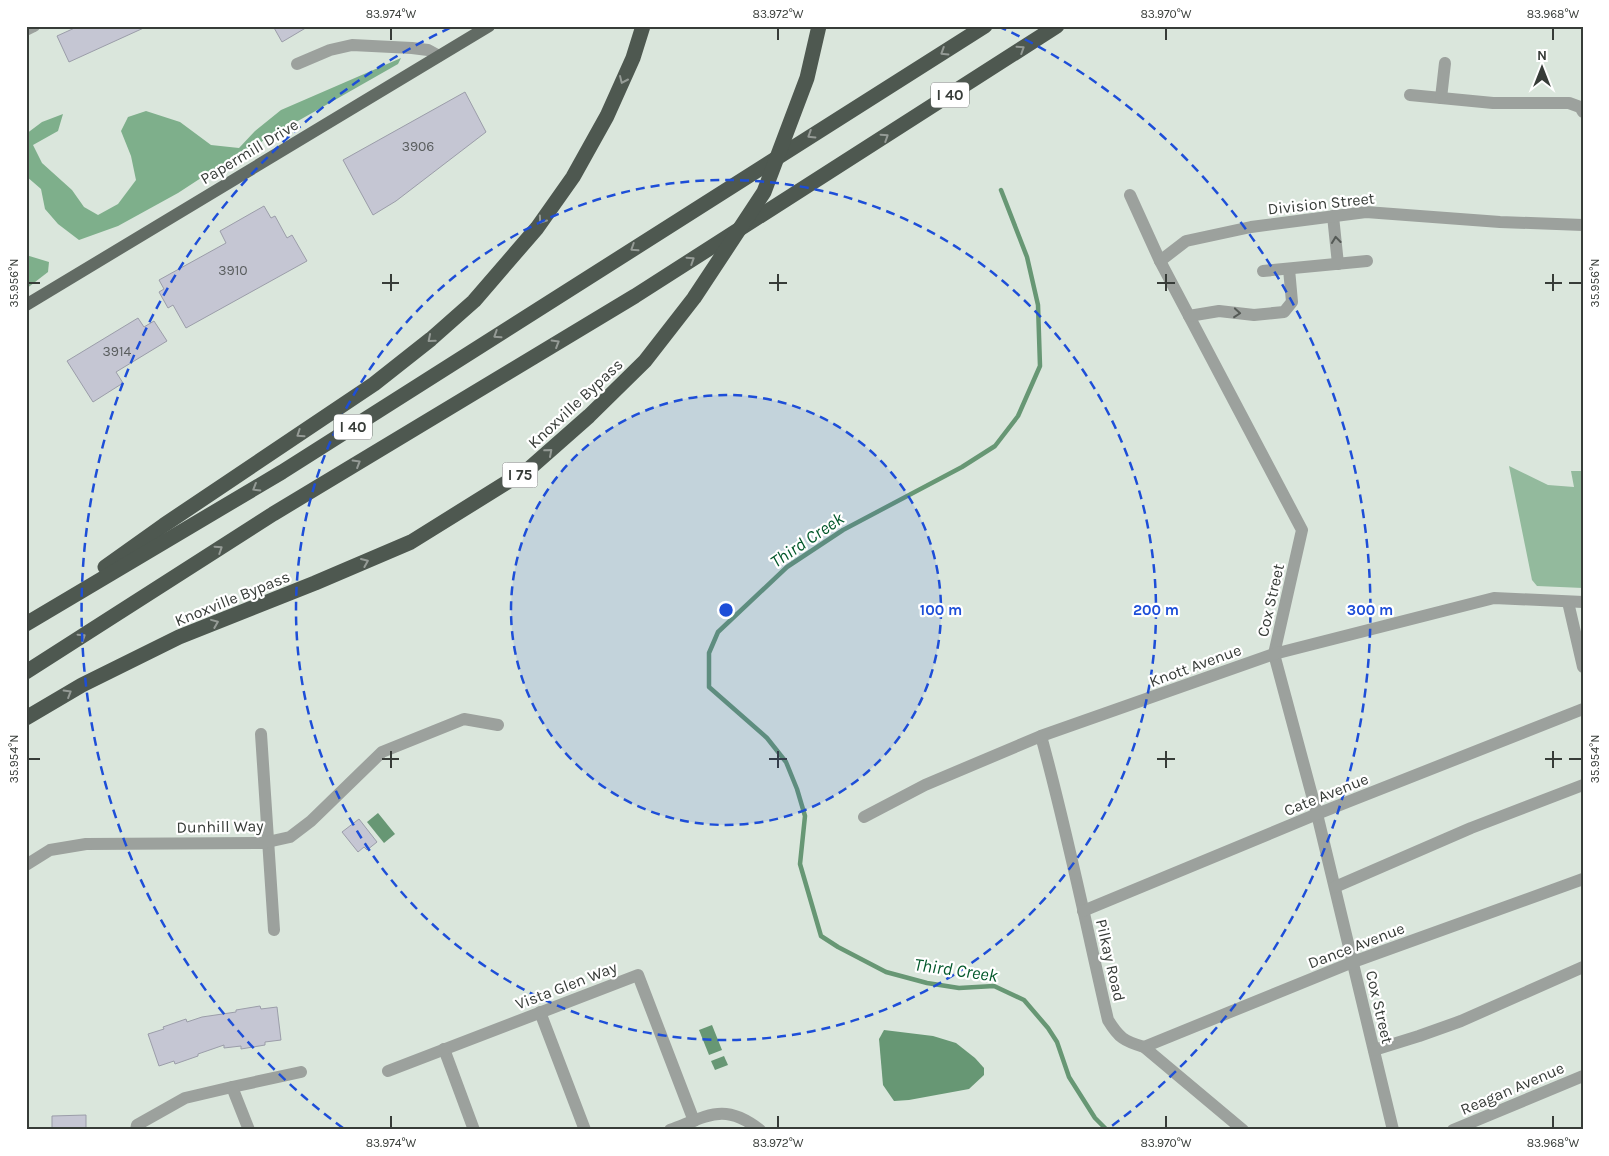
<svg xmlns="http://www.w3.org/2000/svg" width="1609" height="1156" font-family="Karla,sans-serif">
  <style>
    .green { fill: #93ba9d }
    .forest { fill: #7eaf8b }
    .water { fill: #679774 }
    .lines { fill: none; stroke-linecap: round; stroke-linejoin: round }
    .stream { stroke: #679774; stroke-width: 4.5 }
    .building { fill: #c5c6d3; stroke: #9b9da9 }
    .minor { stroke: #9ca19d; stroke-width: 12 }
    .major { stroke: #626b64; stroke-width: 12 }
    .highway { stroke: #4e5850; stroke-width: 15 }
    .oneway { stroke: #959b96 }
    .oneway2 { stroke: #555a56 }
    .ticks { fill: none; stroke: #373c38; stroke-width: 2 }
    .ring { fill: none; stroke: #1d4ed8; stroke-width: 2.5; stroke-dasharray: 9 6 }
    .labels { text-anchor: middle; stroke-width: 4.5; stroke-linejoin: round; paint-order: stroke }
    .number-label { font-size: 14px; fill: #5a5e5f }
    .shield { fill: #fff; stroke: #737674; stroke-width: 1 }
    .shield-label { font-size: 15px; font-weight: bold; fill: #373c38 }
    .street-label { font-size: 16px; fill: #373c38; stroke: #fff }
    .water-label { font-size: 18px; font-style: italic; fill: #03582b; stroke: #fff }
    .centre { fill: #1d4ed8; stroke: #fff; stroke-width: 2.5 }
    .ring-label { font-size: 15px; text-anchor: middle; font-weight: bold; fill: #1d4ed8; stroke: #fff; stroke-width: 4.5; stroke-linejoin: round; paint-order: stroke }
    .neatline { fill: none; stroke: #373c38; stroke-width: 2 }
    .ticks-label { font-size: 12px; text-anchor: middle; fill: #373c38 }
  </style>
  <rect width="100%" height="100%" fill="#dae6dc"/>
  <path class="green" d="M1509 466 1548 485 1574 487 1571 471H1583V588L1537 586 1532 580Z"/>
  <g class="forest">
    <path d="M401 58 398 64 224 163 178 193 118 226 79 240 58 224 45 209 41 189 26 176V134L42 122 63 114 58 131 33 145 42 163 72 190 84 207 98 215 118 204 136 180 131 156 121 131 128 117 146 111 180 122 211 145 239 148 255 131 281 110Z"/>
    <path d="M26 255 49 262 48 272 26 289Z"/>
  </g>
  <g class="water">
    <path d="M378 813 395 834 384 843 367 822Z"/>
    <path d="M712 1025 722 1050 709 1055 699 1030Z"/>
    <path d="M884 1030 933 1036 956 1043 975 1058 984 1068V1075L969 1089 909 1100 894 1101 883 1085 879 1039Z"/>
    <path d="M724 1056 728 1065 715 1070 711 1061Z"/>
  </g>
  <g class="lines">
    <path class="stream" d="M1001 190 1027 257 1038 305 1040 366 1018 416 995 446 962 467 843 530 787 567 718 632 709 653V687L767 738 786 762 797 789 805 816 800 864 821 936 838 947 886 972 927 983 959 988 994 986 1024 1000 1048 1028 1057 1042 1069 1077 1095 1118 1107 1130"/>
  </g>
  <g class="building">
    <path d="M79 26H148L69 62 57 36Z"/>
    <path d="M273 26H309L282 42Z"/>
    <path d="M465 92 486 132 396 201 373 215 343 160Z"/>
    <path d="M264 206 271 218 275 216 287 238 292 235 307 261 186 328 173 305 168 308 159 292 164 289 159 280 226 243 220 231Z"/>
    <path d="M138 318 144 327 154 321 167 341 116 372 123 383 93 402 67 361Z"/>
    <path d="M359 819 377 842 367 850 364 847 358 852 342 832Z"/>
    <path d="M260 1006 261 1009 277 1007 281 1040 265 1042V1045L241 1049V1046L224 1048V1045L198 1054V1056L175 1064 174 1061 159 1066 148 1034 164 1029 163 1027 186 1019 187 1022 202 1017 236 1012V1010Z"/>
    <path d="M86 1115V1130H52V1116Z"/>
  </g>
  <g class="lines">
    <g class="minor">
      <path d="M26 30 34 26"/>
      <path d="M297 64 330 50 352 45 412 48 428 50 439 56"/>
      <path d="M1410 95 1493 103H1569L1580 107 1583 112"/>
      <path d="M1441 98 1445 63"/>
      <path d="M1130 195 1160 261 1302 530 1274 654 1317 814 1393 1130"/>
      <path d="M1333 216 1338 264"/>
      <path d="M1160 261 1186 241 1251 227 1366 212 1500 222 1583 225"/>
      <path d="M1263 271 1367 261"/>
      <path d="M1189 316 1219 311 1254 315 1284 312 1292 302 1289 269"/>
      <path d="M1568 602 1583 667"/>
      <path d="M261 734 274 930"/>
      <path d="M1041 736C1067 830 1086 925 1108 1020 1119 1038 1124 1041 1144 1047L1243 1130"/>
      <path d="M864 817 925 785 1041 736 1274 654 1494 598 1583 602"/>
      <path d="M26 865 50 850 86 844 263 843 290 837 311 821 382 752 464 719 498 725"/>
      <path d="M1335 887 1471 828 1583 785"/>
      <path d="M1083 911 1317 814 1583 709"/>
      <path d="M540 1012 585 1130"/>
      <path d="M1144 1047 1353 962 1583 879"/>
      <path d="M444 1049 474 1130"/>
      <path d="M1374 1050 1419 1036 1461 1021 1583 967"/>
      <path d="M388 1071 638 975 694 1121"/>
      <path d="M232 1087 301 1072"/>
      <path d="M136 1130 137 1125 185 1098 232 1087 249 1130"/>
      <path d="M670 1130C708 1116 724 1102 760 1130"/>
      <path d="M1453 1130 1583 1076"/>
    </g>
    <path class="major" d="M26 305 489 26"/>
    <g class="highway">
      <path d="M105 567 164 525 374 384 431 339 474 301 537 228 573 177 607 116 633 58 643 26"/>
      <path d="M26 624 282 472 985 26"/>
      <path d="M26 672 273 514 635 296 1057 26"/>
      <path d="M26 718 82 685 179 637 315 583 411 542 530 468 589 416 645 361 694 298 764 192 807 78 819 26"/>
    </g>
  </g>
  <defs><path id="oneway-chevron" d="M-2-3.5L2.5 0L-2 3.5" fill="none" stroke-width="1.6" stroke-linecap="round" stroke-linejoin="round" transform="scale(1.25)"/></defs>
  <g class="oneway">
    <use href="#oneway-chevron" transform="translate(1021 49) rotate(-33)"/>
    <use href="#oneway-chevron" transform="translate(944 52) rotate(148)"/>
    <use href="#oneway-chevron" transform="translate(623 80) rotate(114)"/>
    <use href="#oneway-chevron" transform="translate(811 135) rotate(148)"/>
    <use href="#oneway-chevron" transform="translate(885 137) rotate(-33)"/>
    <use href="#oneway-chevron" transform="translate(542 220) rotate(125)"/>
    <use href="#oneway-chevron" transform="translate(634 248) rotate(147)"/>
    <use href="#oneway-chevron" transform="translate(691 260) rotate(-33)"/>
    <use href="#oneway-chevron" transform="translate(497 335) rotate(147)"/>
    <use href="#oneway-chevron" transform="translate(431 339) rotate(140)"/>
    <use href="#oneway-chevron" transform="translate(556 343) rotate(-31)"/>
    <use href="#oneway-chevron" transform="translate(300 434) rotate(146)"/>
    <use href="#oneway-chevron" transform="translate(549 452) rotate(-41)"/>
    <use href="#oneway-chevron" transform="translate(357 463) rotate(-31)"/>
    <use href="#oneway-chevron" transform="translate(256 488) rotate(149)"/>
    <use href="#oneway-chevron" transform="translate(219 549) rotate(-33)"/>
    <use href="#oneway-chevron" transform="translate(365 562) rotate(-23)"/>
    <use href="#oneway-chevron" transform="translate(215 623) rotate(-22)"/>
    <use href="#oneway-chevron" transform="translate(82 637) rotate(-33)"/>
    <use href="#oneway-chevron" transform="translate(68 693) rotate(-31)"/>
  </g>
  <g class="oneway2">
    <use href="#oneway-chevron" transform="translate(1336 240) rotate(-96)"/>
    <use href="#oneway-chevron" transform="translate(1237 313) rotate(5)"/>
  </g>
  <path class="ticks" d="M391 28V40M778 28V40M1166 28V40M1553 28V40M391 274V291M778 274V291M1166 274V291M1553 274V291M28 283H40M382 283H399M769 283H787M1157 283H1175M1545 283H1562M1569 283H1582M391 751V768M778 751V768M1166 751V768M1553 751V768M28 759H40M382 759H399M769 759H787M1157 759H1175M1545 759H1562M1569 759H1582M391 1116V1128M778 1116V1128M1166 1116V1128M1553 1116V1128"/>
  <circle cx="726" cy="610" r="215" fill="#1d4ed8" fill-opacity=".12"/>
  <g class="ring">
    <circle cx="726" cy="610" r="215"/>
    <circle cx="726" cy="610" r="430"/>
    <path d="M343 1128A644 644 0 0 1 454 26M998 26A644 644 0 0 1 1109 1128"/>
  </g>
  <g class="labels">
    <g class="number-label">
      <text x="418" y="151">3906</text>
      <text x="233" y="275">3910</text>
      <text x="117" y="356">3914</text>
    </g>
    <g class="shield">
      <rect x="931" y="82.5" width="38" height="25" rx="4"/>
      <rect x="334" y="414.5" width="38" height="25" rx="4"/>
      <rect x="502.5" y="462.5" width="35" height="25" rx="4"/>
    </g>
    <g class="shield-label">
      <text x="950" y="100">I 40</text>
      <text x="353" y="432">I 40</text>
      <text x="520" y="480">I 75</text>
    </g>
    <g class="street-label">
      <text transform="translate(249 151) rotate(-31)" y="6">Papermill Drive</text>
      <text transform="translate(1321 203) rotate(-6)" y="6">Division Street</text>
      <text transform="translate(575 403) rotate(-43)" y="6">Knoxville Bypass</text>
      <text transform="translate(232 598) rotate(-22)" y="6">Knoxville Bypass</text>
      <text transform="translate(1270 600) rotate(-77)" y="6">Cox Street</text>
      <text transform="translate(1195 665) rotate(-20)" y="6">Knott Avenue</text>
      <text transform="translate(1326 794) rotate(-22)" y="6">Cate Avenue</text>
      <text transform="translate(220 826) rotate(-1)" y="6">Dunhill Way</text>
      <text transform="translate(1356 945) rotate(-21)" y="6">Dance Avenue</text>
      <text transform="translate(1111 960) rotate(77)" y="6">Pilkay Road</text>
      <text transform="translate(566 985) rotate(-21)" y="6">Vista Glen Way</text>
      <text transform="translate(1380 1007) rotate(77)" y="6">Cox Street</text>
      <text transform="translate(1512 1088) rotate(-23)" y="6">Reagan Avenue</text>
    </g>
    <g class="water-label">
      <text transform="translate(807 540) rotate(-34)" y="6">Third Creek</text>
      <text transform="translate(956 970) rotate(8)" y="6">Third Creek</text>
    </g>
  </g>
  <circle cx="726" cy="610" r="8" class="centre"/>
  <g class="ring-label">
    <text x="941" y="615">100 m</text>
    <text x="1156" y="615">200 m</text>
    <text x="1370" y="615">300 m</text>
  </g>
  <rect width="1609" height="1156" fill="none" stroke="#ffffff" stroke-width="55"/>
  <g transform="translate(1542 68)" stroke="#ffffff" stroke-width="4" paint-order="stroke">
  <path d="M0-4L9 19L0 12L-9 19Z" fill="#373c38"/>
  <text y="-8" font-size="14" font-weight="bold" text-anchor="middle" fill="#373c38">N</text>
  </g>
  <rect x="28" y="28" width="1554" height="1100" class="neatline"/>
  <g class="ticks-label">
    <text x="391" y="18">83.974°W</text>
    <text x="778" y="18">83.972°W</text>
    <text x="1166" y="18">83.970°W</text>
    <text x="1553" y="18">83.968°W</text>
    <text transform="translate(14 283) rotate(-90)" y="4">35.956°N</text>
    <text transform="translate(1595 283) rotate(-90)" y="4">35.956°N</text>
    <text transform="translate(14 759) rotate(-90)" y="4">35.954°N</text>
    <text transform="translate(1595 759) rotate(-90)" y="4">35.954°N</text>
    <text x="391" y="1147">83.974°W</text>
    <text x="778" y="1147">83.972°W</text>
    <text x="1166" y="1147">83.970°W</text>
    <text x="1553" y="1147">83.968°W</text>
  </g>
</svg>
